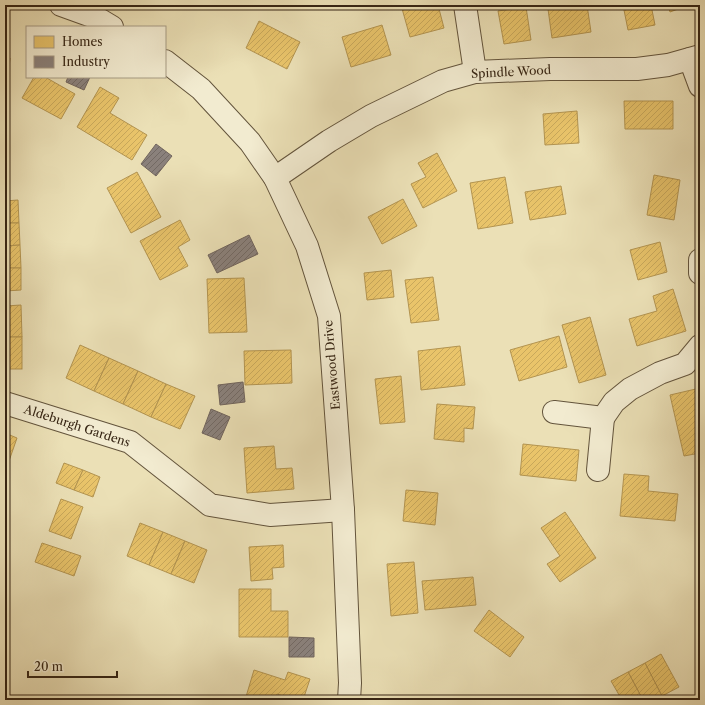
<svg xmlns="http://www.w3.org/2000/svg" width="705" height="705" font-family="'Libre Caslon Text',serif">
  <style>
    .homes { fill: url(#homes-hatch); stroke: #b39450 }
    .industry { fill: url(#industry-hatch); stroke: #71655d }
    .lines { fill: none; stroke-linecap: round; stroke-linejoin: round }
    .minor-casing { stroke: #63543c; stroke-width: 24 }
    .minor { stroke: #f2ebd0; stroke-width: 22 }
    .labels { text-anchor: middle; stroke-width: 4; stroke-linejoin: round; paint-order: stroke }
    .street-label { font-size: 12px; fill: #362514; stroke: #f2ebd0 }
  </style>
  <defs>
    <pattern id="homes-hatch" width="6" height="6" patternUnits="userSpaceOnUse"><rect width="6" height="6" fill="#e9c46a"/><path d="M-1 1l2-2M0 6l6-6M5 7l2-2" fill="none" stroke="#c8a85b"/></pattern>
    <pattern id="industry-hatch" width="6" height="6" patternUnits="userSpaceOnUse"><rect width="6" height="6" fill="#8a817c"/><path d="M-1 1l2-2M0 6l6-6M5 7l2-2" fill="none" stroke="#726964"/></pattern>
  </defs>
  <rect width="100%" height="100%" fill="#ebe0b6"/>
  <filter id="stains"><feTurbulence type="fractalNoise" baseFrequency=".005" numOctaves="4"/><feColorMatrix values="0 0 0 0 .2 0 0 0 0 .09 0 0 0 0 .02 0 0 0 .5 -.17"/></filter>
  <radialGradient id="worn" r=".72"><stop offset=".6" stop-color="#630" stop-opacity="0"/><stop offset="1" stop-color="#630" stop-opacity=".3"/></radialGradient>
  <g class="homes">
    <path d="M401 5H438L444 28 410 37Z"/>
    <path d="M576 5H587L591 32 552 38 548 9Z"/>
    <path d="M623 5H651L655 25 628 30Z"/>
    <path d="M668 5H689L670 12Z"/>
    <path d="M526 7 531 40 504 44 498 11Z"/>
    <path d="M259 21 300 42 287 69 246 48Z"/>
    <path d="M382 25 391 55 351 67 342 37Z"/>
    <path d="M5 58H10L5 110Z"/>
    <path d="M34 77H45L75 94 61 119 22 98Z"/>
    <path d="M100 87 119 98 110 113 147 135 132 160 77 127Z"/>
    <path d="M624 101H673V129H625Z"/>
    <path d="M577 111 579 143 545 145 543 114Z"/>
    <path d="M437 153 457 191 423 208 411 184 426 177 418 163Z"/>
    <path d="M137 172 161 217 131 233 107 188Z"/>
    <path d="M654 175 680 180 674 220 647 215Z"/>
    <path d="M505 177 513 223 478 229 470 183Z"/>
    <path d="M561 186 566 214 530 220 525 192Z"/>
    <path d="M403 199 417 226 382 244 368 217Z"/>
    <path d="M18 200 19 223H5V201Z"/>
    <path d="M180 220 190 240 178 247 188 266 160 280 140 241Z"/>
    <path d="M5 223H19L20 245 5 246Z"/>
    <path d="M660 242 667 272 638 280 630 250Z"/>
    <path d="M20 245 21 268H5V246Z"/>
    <path d="M5 268H21V290L5 291Z"/>
    <path d="M391 270 394 297 367 300 364 273Z"/>
    <path d="M433 277 439 320 411 323 405 280Z"/>
    <path d="M244 278 247 332 209 333 207 279Z"/>
    <path d="M673 289 686 331 637 346 629 319 657 311 653 296Z"/>
    <path d="M21 305 22 337H5V306Z"/>
    <path d="M590 317 606 375 579 383 562 325Z"/>
    <path d="M559 336 567 367 519 381 510 350Z"/>
    <rect x="5" y="337" width="17" height="32"/>
    <path d="M80 345 109 358 94 391 66 378Z"/>
    <path d="M460 346 465 385 421 390 418 351Z"/>
    <path d="M291 350 292 383 245 385 244 351Z"/>
    <path d="M109 358 138 371 123 404 94 391Z"/>
    <path d="M138 371 166 384 151 417 123 404Z"/>
    <path d="M401 376 405 422 380 424 375 379Z"/>
    <path d="M166 384 195 396 180 429 151 417Z"/>
    <path d="M700 388V453L684 456 670 395Z"/>
    <path d="M437 404 475 407 473 429 464 428V442L434 439Z"/>
    <path d="M5 433 17 438 9 461 5 459Z"/>
    <path d="M523 444 579 450 576 481 520 475Z"/>
    <path d="M274 446 276 469 292 468 294 489 247 493 244 448Z"/>
    <path d="M64 463 83 470 74 490 56 483Z"/>
    <path d="M83 470 100 477 93 497 74 490Z"/>
    <path d="M624 474 649 476 648 491 678 494 675 521 620 516Z"/>
    <path d="M406 490 438 493 435 525 403 521Z"/>
    <path d="M61 499 83 507 71 539 49 531Z"/>
    <path d="M565 512 596 558 560 582 547 564 560 556 541 528Z"/>
    <path d="M140 523 163 532 149 565 127 556Z"/>
    <path d="M163 532 185 541 171 574 149 565Z"/>
    <path d="M185 541 207 550 194 583 171 574Z"/>
    <path d="M42 543 81 556 74 576 35 562Z"/>
    <path d="M283 545 284 567 272 568 273 579 251 581 249 547Z"/>
    <path d="M414 562 418 613 391 616 387 564Z"/>
    <path d="M473 577 476 605 425 610 422 581Z"/>
    <path d="M239 589H271V611H288V637H239Z"/>
    <path d="M489 610 524 637 510 657 474 631Z"/>
    <path d="M661 654 679 687 662 696 645 663Z"/>
    <path d="M645 663 662 696 654 700H643L628 672Z"/>
    <path d="M254 670 285 680 288 672 310 679 303 700H294L277 694 275 700H245Z"/>
    <path d="M628 672 643 700H622L611 681Z"/>
  </g>
  <g class="industry">
    <path d="M68 77H90L84 90 66 82Z"/>
    <path d="M156 144 172 156 156 176 141 164Z"/>
    <path d="M249 235 258 254 217 273 208 255Z"/>
    <path d="M243 382 245 402 220 405 218 385Z"/>
    <path d="M211 409 230 417 220 440 202 433Z"/>
    <path d="M289 637 314 638V657H289Z"/>
  </g>
  <g class="lines">
    <g class="minor-casing">
      <g id="minor">
        <path d="M61 5 97 18 112 27"/>
        <path d="M465 5 475 72"/>
        <path d="M690 59 700 86"/>
        <path d="M165 61 201 89 250 142 275 178 307 246 329 316 343 510 350 683 349 700"/>
        <path d="M275 178 329 141 371 116 443 81 475 72 550 69H637L668 65 700 56"/>
        <path d="M700 260V273"/>
        <path d="M5 403 130 442 210 505 270 515 343 510"/>
        <path d="M554 412 603 418 614 402 630 389 660 373 685 364 700 346"/>
        <path d="M598 470 603 418"/>
      </g>
    </g>
    <use href="#minor" class="minor"/>
  </g>
  <g class="labels">
    <g class="street-label">
      <text transform="translate(511 72) rotate(-3)" y="4">Spindle Wood</text>
      <text transform="translate(332 365) rotate(-95)" y="4">Eastwood Drive</text>
      <text transform="translate(77 426) rotate(18)" y="4">Aldeburgh Gardens</text>
    </g>
  </g>
  <rect width="705" height="705" fill="none" stroke="#ebe0b6" stroke-width="20"/>
  <rect x="6" y="6" width="693" height="693" fill="none" stroke="#362514" stroke-width="2"/>
  <rect x="10" y="10" width="685" height="685" fill="none" stroke="#362514"/>
  <rect x="26" y="26" width="140" height="52" fill="#f2ebd0" stroke="#a79c85"/>
  <rect x="34" y="36" width="20" height="12" fill="#e9c46a" stroke="#a79c85"/>
  <text x="62" y="46" font-size="12" fill="#362514">Homes</text>
  <rect x="34" y="56" width="20" height="12" fill="#8a817c" stroke="#a79c85"/>
  <text x="62" y="66" font-size="12" fill="#362514">Industry</text>
  <path d="M28 671v6h89v-6" fill="none" stroke="#362514" stroke-width="2"/>
  <text x="34" y="671" font-size="12" fill="#362514" stroke="#f2ebd0" stroke-width="3" paint-order="stroke">20 m</text>
  <rect width="100%" height="100%" filter="url(#stains)"/>
  <rect width="100%" height="100%" fill="url(#worn)"/>
</svg>
